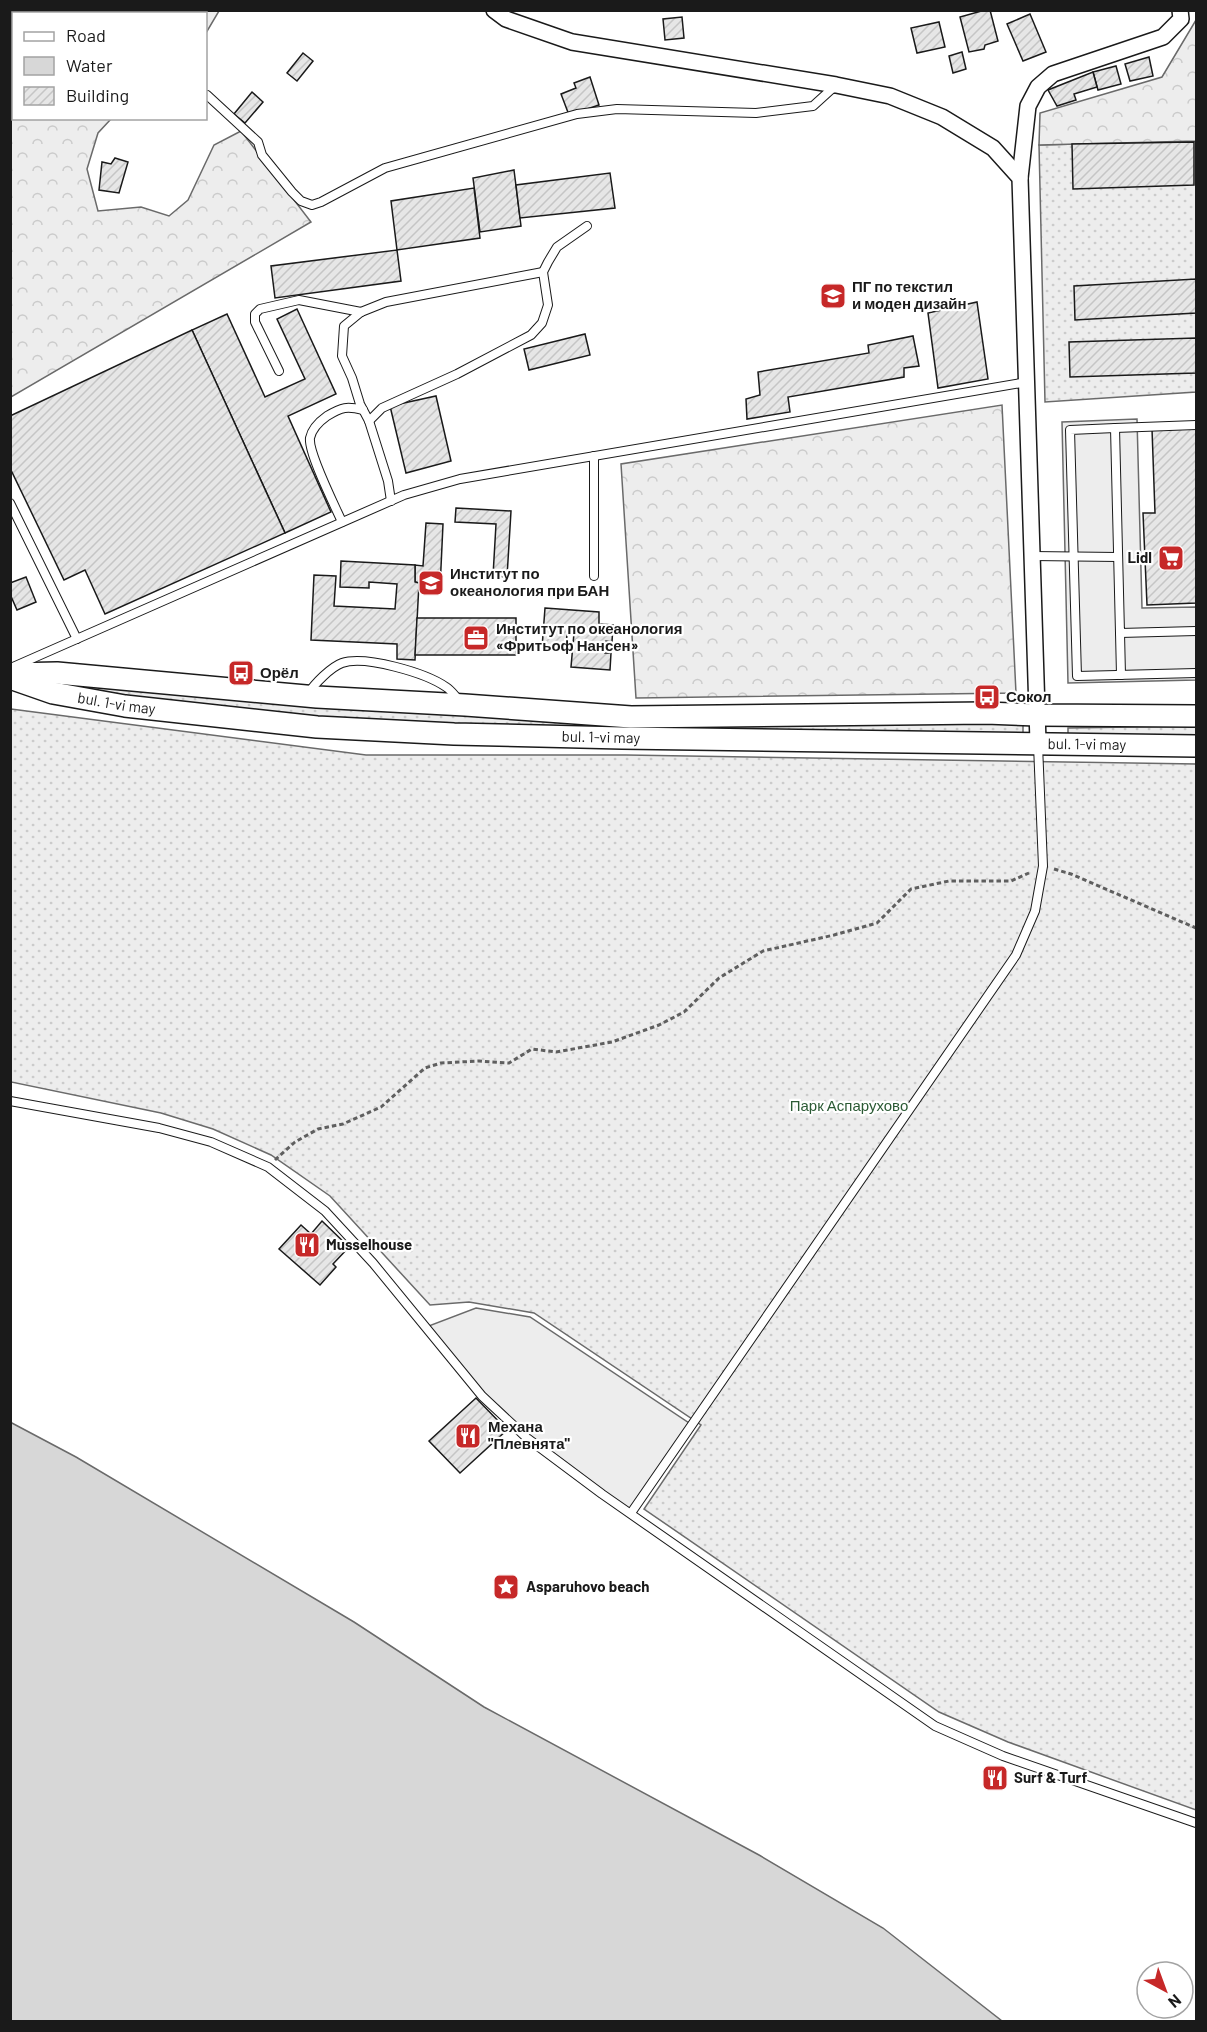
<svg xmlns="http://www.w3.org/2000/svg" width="1207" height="2032" font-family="Barlow,sans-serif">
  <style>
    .grass { fill: url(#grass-dots); stroke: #6a6a6a; stroke-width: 1.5 }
    .forest { fill: url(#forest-crowns); stroke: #6a6a6a; stroke-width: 1.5 }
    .built { fill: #ededed; stroke: #6a6a6a; stroke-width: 1.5 }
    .water { fill: #d7d7d7; stroke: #6a6a6a; stroke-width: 1.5 }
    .building { fill: url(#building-hatch); stroke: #1a1a1a; stroke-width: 1.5 }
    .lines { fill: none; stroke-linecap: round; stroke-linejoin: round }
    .lane-casing { stroke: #1a1a1a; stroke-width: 10 }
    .street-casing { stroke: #1a1a1a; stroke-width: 18 }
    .secondary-casing { stroke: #1a1a1a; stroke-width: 24 }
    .path { stroke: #5f5f5f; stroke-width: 3; stroke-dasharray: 4.5 3; stroke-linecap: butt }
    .lane { stroke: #fff; stroke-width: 8 }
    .street { stroke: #fff; stroke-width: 15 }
    .secondary { stroke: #fff; stroke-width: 21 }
    .labels { text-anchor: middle; stroke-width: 4.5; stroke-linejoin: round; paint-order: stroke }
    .poi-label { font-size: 15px; font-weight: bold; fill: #1a1a1a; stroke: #fff; text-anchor: start }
    .street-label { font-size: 15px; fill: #1a1a1a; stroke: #fff }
    .park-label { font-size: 15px; fill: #2b5a34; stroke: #fff }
  </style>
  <defs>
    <pattern id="grass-dots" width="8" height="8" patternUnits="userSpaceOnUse" patternTransform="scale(1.5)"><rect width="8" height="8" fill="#ededed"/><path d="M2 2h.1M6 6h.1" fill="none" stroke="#cbcbcb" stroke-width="1.8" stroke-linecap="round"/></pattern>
    <pattern id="forest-crowns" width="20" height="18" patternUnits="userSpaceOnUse" patternTransform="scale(1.5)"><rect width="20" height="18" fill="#ededed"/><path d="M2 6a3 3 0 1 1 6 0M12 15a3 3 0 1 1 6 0" fill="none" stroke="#cbcbcb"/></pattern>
    <pattern id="building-hatch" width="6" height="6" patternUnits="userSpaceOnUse" patternTransform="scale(1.5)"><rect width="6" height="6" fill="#e6e6e6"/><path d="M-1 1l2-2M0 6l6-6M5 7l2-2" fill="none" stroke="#c5c5c5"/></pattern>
  </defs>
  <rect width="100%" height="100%" fill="#fff"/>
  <g class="grass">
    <path d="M1196 141V392L1045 402 1039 145Z"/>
    <path d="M11 674 465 705 1023 715V742L454 734 125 706Z"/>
    <path d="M11 709 366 755H626L1196 764V1810L1008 1742 939 1712 644 1509 701 1425 534 1313 469 1302 430 1305 330 1196 271 1155 213 1129 161 1113 11 1082Z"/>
    <path d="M1196 726V739L1068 736V728Z"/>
  </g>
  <g class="forest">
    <path d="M37 11V10L219 11 206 33V14L32 13Z"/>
    <path d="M1196 20V141L1039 145 1040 113 1162 77Z"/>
    <path d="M13 23 14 118 111 119 98 133 87 169 98 211 141 207 169 216 188 200 214 145 241 131 311 222 11 397 10 25Z"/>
    <path d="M1002 405 1016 693 636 698 621 464Z"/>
  </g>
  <g class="built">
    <path d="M1137 419 1142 608 1196 607V680L1068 683 1062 422Z"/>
    <path d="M476 1308 530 1317 692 1425 631 1513 527 1438 482 1396 426 1327Z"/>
  </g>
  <path class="water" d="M10 1422 76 1457 354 1622 484 1707 759 1855 883 1928 1002 2021H11Z"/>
  <g class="building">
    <path d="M985 10H990L998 41 985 45 984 49 969 52 960 17Z"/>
    <path d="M1030 14 1046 52 1023 61 1007 24Z"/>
    <path d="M682 17 684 38 665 40 663 19Z"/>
    <path d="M939 22 945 47 917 53 911 28Z"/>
    <path d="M962 52 966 69 953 73 949 56Z"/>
    <path d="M303 53 313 61 297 81 287 73Z"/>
    <path d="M1149 57 1153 76 1130 81 1125 64Z"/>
    <path d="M1116 66 1121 84 1098 90 1093 72Z"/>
    <path d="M1093 72 1097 87 1074 94 1076 100 1057 106 1048 90Z"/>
    <path d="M590 77 599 105 569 115 561 94 576 88 574 83Z"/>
    <path d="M252 92 263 102 245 123 234 114Z"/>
    <path d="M1194 142V185L1073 189 1072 144Z"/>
    <path d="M115 158 128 162 119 193 99 190 102 162 111 164Z"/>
    <path d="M514 170 521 226 480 232 473 178Z"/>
    <path d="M610 173 615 208 520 218 516 185Z"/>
    <path d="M474 188 480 238 397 250 391 201Z"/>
    <path d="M397 250 401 281 275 298 271 266Z"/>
    <path d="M1196 279V313L1075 320 1074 286Z"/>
    <path d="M977 302 988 379 938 388 928 313Z"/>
    <path d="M297 309 336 394 288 416 331 512 285 533 192 330 227 314 265 397 305 379 277 319Z"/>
    <path d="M192 330 285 533 105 614 85 570 64 580 10 468V416Z"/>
    <path d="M585 334 590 355 529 370 524 349Z"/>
    <path d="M913 336 919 366 904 368V377L788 397 790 412 747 419 746 399 760 395 758 372 869 353 868 345Z"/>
    <path d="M1196 338V373L1070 377 1069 342Z"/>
    <path d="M436 396 451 461 406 473 390 406Z"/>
    <path d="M1196 428V603L1147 605 1143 513H1155L1152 429Z"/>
    <path d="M456 508 511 511 507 577 493 576 496 524 455 522Z"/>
    <path d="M426 523 443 524 440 589 419 588V583L415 582V565L423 566Z"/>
    <path d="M341 561 415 565V582L419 583 415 660 397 659V644L311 640 314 575 336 576 334 606 395 609 397 584 369 582V588L340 587Z"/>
    <path d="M26 577 36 602 17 610 10 594V583Z"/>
    <path d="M545 608 599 612V624L613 625 612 642 606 641 605 653H611L610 670 571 667 574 633H567L566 649 542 648Z"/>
    <path d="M417 618H516V655H415Z"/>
    <path d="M322 1221 349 1247 333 1264 336 1267 320 1285 279 1249 301 1225 311 1234Z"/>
    <path d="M476 1398 507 1430 460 1473 429 1441Z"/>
  </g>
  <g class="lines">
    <g class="lane-casing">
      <g id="lane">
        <path d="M207 95 258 142 262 155 292 192 301 201 312 205 321 202 385 168 577 114 617 109 756 113 813 106 835 86"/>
        <path d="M279 371 255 322V314L260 309 299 300 361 312"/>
        <path d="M369 421 382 408 457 374 531 335 542 323 548 305 543 272 548 262 557 247 587 226"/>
        <path d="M1115 428 1196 425"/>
        <path d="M594 456V576"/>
        <path d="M391 501 388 481 369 421 360 404 352 378 342 356 344 326 361 312 386 302 543 272"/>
        <path d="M10 503 77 639"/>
        <path d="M342 522C335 506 308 453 310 438 312 428 320 421 327 416 342 407 347 406 363 410"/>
        <path d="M1032 556 1118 557"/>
        <path d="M1196 631 1120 633 1115 428 1070 430 1077 676 1196 673"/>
        <path d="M1120 633 1121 675"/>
        <path d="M13 667 404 495 460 479 1027 382"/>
        <path d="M308 694C314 684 331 667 342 663 365 655 426 673 446 687 451 690 455 696 459 700"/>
        <path d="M10 1101 159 1128 211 1142 268 1167 325 1211 373 1263 482 1396 527 1438 602 1494 935 1726 1003 1756 1196 1823"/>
        <path d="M631 1513 1016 955 1035 911 1043 866 1038 745"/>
      </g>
    </g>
    <g class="street-casing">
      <g id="street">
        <path d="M494 10 506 19 572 42 836 85 890 96 942 117 993 148 1020 178 1038 742"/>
        <path d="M1020 178 1028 106 1038 87 1053 74 1163 37 1181 19 1180 10"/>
      </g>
    </g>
    <g class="secondary-casing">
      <g id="secondary">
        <path d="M11 674 57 673 317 697 465 705 631 717 986 713 1037 715 1196 716"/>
        <path id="s1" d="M10 678 53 693 125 706 317 727 454 734 622 738 1196 746"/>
      </g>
    </g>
    <g class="path">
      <path d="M1054 869 1071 874 1196 928"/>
      <path d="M275 1160 295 1142 318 1129 343 1124 381 1107 425 1068 441 1063 479 1061 509 1063 532 1049 556 1052 612 1042 659 1025 684 1012 719 978 763 951 834 935 877 923 911 889 949 881H1011L1029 873"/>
    </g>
    <use href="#lane" class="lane"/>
    <use href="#street" class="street"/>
    <use href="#secondary" class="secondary"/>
  </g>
  <defs>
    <g id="school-square" transform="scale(1.35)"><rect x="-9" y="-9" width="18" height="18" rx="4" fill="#c62828" stroke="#fff"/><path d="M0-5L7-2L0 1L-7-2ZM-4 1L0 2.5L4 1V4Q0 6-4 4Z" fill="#fff"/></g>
    <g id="supermarket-square" transform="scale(1.35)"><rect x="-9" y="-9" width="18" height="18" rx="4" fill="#c62828" stroke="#fff"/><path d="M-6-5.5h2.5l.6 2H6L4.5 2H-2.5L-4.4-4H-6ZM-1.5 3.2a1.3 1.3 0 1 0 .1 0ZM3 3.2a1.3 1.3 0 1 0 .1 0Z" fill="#fff"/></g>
    <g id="university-square" transform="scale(1.35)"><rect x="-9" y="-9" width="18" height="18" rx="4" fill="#c62828" stroke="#fff"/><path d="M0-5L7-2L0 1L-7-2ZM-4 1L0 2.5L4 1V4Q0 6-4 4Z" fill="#fff"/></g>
    <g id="office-square" transform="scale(1.35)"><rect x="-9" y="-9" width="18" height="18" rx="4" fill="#c62828" stroke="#fff"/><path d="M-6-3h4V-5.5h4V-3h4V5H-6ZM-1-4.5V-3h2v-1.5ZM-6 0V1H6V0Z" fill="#fff"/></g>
    <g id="bus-square" transform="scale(1.35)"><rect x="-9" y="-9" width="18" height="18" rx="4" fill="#c62828" stroke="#fff"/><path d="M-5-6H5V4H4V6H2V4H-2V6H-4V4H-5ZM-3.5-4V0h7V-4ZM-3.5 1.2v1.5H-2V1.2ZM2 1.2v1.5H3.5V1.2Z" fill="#fff"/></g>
    <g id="restaurant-square" transform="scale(1.35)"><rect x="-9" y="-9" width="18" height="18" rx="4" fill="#c62828" stroke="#fff"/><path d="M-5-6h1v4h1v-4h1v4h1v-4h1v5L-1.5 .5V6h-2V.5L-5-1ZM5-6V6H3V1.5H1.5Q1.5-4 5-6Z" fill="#fff"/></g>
    <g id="sight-square" transform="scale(1.35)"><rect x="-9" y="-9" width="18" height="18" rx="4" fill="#c62828" stroke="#fff"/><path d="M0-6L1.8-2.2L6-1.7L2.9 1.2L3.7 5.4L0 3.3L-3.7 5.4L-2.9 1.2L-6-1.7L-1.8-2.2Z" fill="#fff"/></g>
  </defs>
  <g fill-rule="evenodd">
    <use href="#school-square" x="833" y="296"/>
    <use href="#supermarket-square" x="1171" y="558"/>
    <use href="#university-square" x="431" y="583"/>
    <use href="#office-square" x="476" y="638"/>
    <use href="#bus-square" x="241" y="673"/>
    <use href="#bus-square" x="987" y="697"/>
    <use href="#restaurant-square" x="307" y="1245"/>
    <use href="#restaurant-square" x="468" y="1436"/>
    <use href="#sight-square" x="506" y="1587"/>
    <use href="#restaurant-square" x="995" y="1778"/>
  </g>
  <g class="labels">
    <g class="poi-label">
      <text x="852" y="292">ПГ по текстил<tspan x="852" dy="17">и моден дизайн</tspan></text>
      <text x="1152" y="563" text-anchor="end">Lidl</text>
      <text x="450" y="579">Институт по<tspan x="450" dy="17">океанология при БАН</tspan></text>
      <text x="496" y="634">Институт по океанология<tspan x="496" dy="17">«Фритьоф Нансен»</tspan></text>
      <text x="260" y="678">Орёл</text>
      <text x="1006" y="702">Сокол</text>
      <text x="326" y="1250">Musselhouse</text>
      <text x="488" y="1432">Механа<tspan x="488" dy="17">"Плевнята"</tspan></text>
      <text x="526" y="1592">Asparuhovo beach</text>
      <text x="1014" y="1783">Surf &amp; Turf</text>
    </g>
    <g class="street-label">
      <text dy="5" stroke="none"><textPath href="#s1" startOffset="110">bul. 1-vi may</textPath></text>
      <text dy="5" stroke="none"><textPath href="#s1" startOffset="596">bul. 1-vi may</textPath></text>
      <text dy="5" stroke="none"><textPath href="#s1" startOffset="1082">bul. 1-vi may</textPath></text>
    </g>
    <g class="park-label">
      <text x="849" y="1111">Парк Аспарухово</text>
    </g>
  </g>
  <rect width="1207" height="2032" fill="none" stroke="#1a1a1a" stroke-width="24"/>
  <rect x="12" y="12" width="195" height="108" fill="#ffffff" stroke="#a3a3a3" stroke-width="1.5"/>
  <rect x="24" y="32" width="30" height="9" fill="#ffffff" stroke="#a3a3a3" stroke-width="1.5"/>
  <text x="66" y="42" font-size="18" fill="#1a1a1a">Road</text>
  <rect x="24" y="57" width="30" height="18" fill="#d7d7d7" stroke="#a3a3a3" stroke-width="1.5"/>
  <text x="66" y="72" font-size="18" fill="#1a1a1a">Water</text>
  <rect x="24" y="87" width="30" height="18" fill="url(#building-hatch)" stroke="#a3a3a3" stroke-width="1.5"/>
  <text x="66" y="102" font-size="18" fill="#1a1a1a">Building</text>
  <g transform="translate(1165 1990) rotate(139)"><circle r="28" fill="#ffffff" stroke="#a3a3a3" stroke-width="1.5"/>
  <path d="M0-4.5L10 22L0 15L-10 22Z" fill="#c62828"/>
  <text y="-9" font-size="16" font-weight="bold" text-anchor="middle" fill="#1a1a1a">N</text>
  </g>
</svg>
